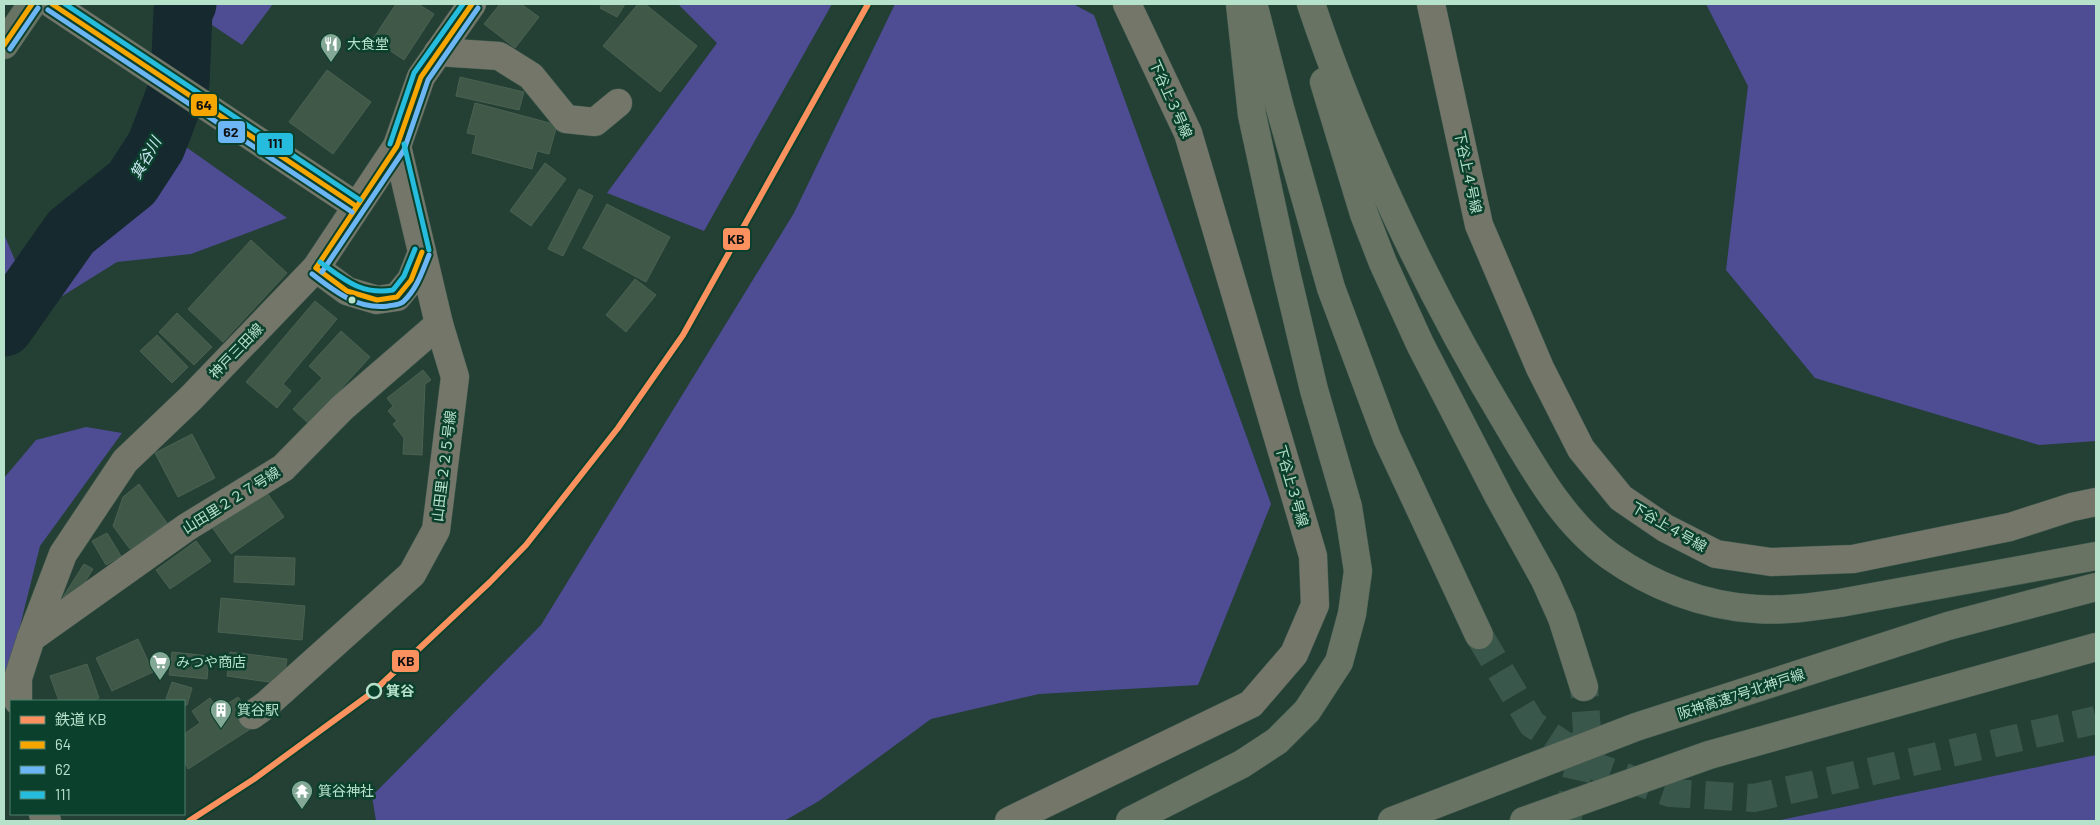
<svg xmlns="http://www.w3.org/2000/svg" width="2100" height="825" font-family="Barlow,'Noto Sans JP',sans-serif">
  <style>
    .green { fill: #4e4d94 }
    .lines { fill: none; stroke-linecap: round; stroke-linejoin: round }
    .river { stroke: #15292f; stroke-width: 59 }
    .building { fill: #405848; stroke: #4b6252 }
    .highway-tunnel { stroke: #3a574b; stroke-width: 28; stroke-dasharray: 28 14; stroke-linecap: butt }
    .minor-casing { stroke: #445d51; stroke-width: 29 }
    .highway-casing { stroke: #445d51; stroke-width: 29 }
    .minor { stroke: #74766a; stroke-width: 28 }
    .highway { stroke: #687364; stroke-width: 28 }
    .bus-1-casing { stroke: #0b402c; stroke-width: 9 }
    .bus-2-casing { stroke: #0b402c; stroke-width: 9 }
    .bus-3-casing { stroke: #0b402c; stroke-width: 9 }
    .bus-1 { stroke: #f7a600; stroke-width: 5 }
    .bus-2 { stroke: #6db6f5; stroke-width: 5 }
    .bus-3 { stroke: #26bcdd; stroke-width: 5 }
    .rail-1-casing { stroke: #0b402c; stroke-width: 10 }
    .rail-1 { stroke: #fa915f; stroke-width: 6 }
    .bus-dot { fill: #b6e1cb; stroke: #0b402c; stroke-width: 2 }
    .stop-dot { fill: #0b402c; stroke: #b6e1cb; stroke-width: 2.5 }
    .labels { text-anchor: middle; stroke-width: 5; stroke-linejoin: round; paint-order: stroke }
    .poi-label { font-size: 14px; fill: #b6e1cb; stroke: #0b402c; text-anchor: start }
    .street-label { font-size: 14px; fill: #b6e1cb; stroke: #0b402c }
    .stop-label { font-size: 14px; font-weight: bold; fill: #b6e1cb; stroke: #0b402c; text-anchor: start }
    .water-label { font-size: 15px; font-style: italic; fill: #cbe8f3; stroke: #0b402c }
    .line-badge { stroke: #0b402c; stroke-width: 2 }
    .pale-badge-label { font-size: 14px; text-anchor: middle; font-weight: bold; fill: #111 }
  </style>
  <rect width="100%" height="100%" fill="#243f34"/>
  <g class="green">
    <path d="M211 4H273L242 45 200 17Z"/>
    <path d="M678 4H832L704 231 607 193 717 43Z"/>
    <path d="M895 4H1073L1094 15 1271 504 1198 685 1039 694 931 719 819 801 784 821H376L372 796 541 625 794 213Z"/>
    <path d="M1706 4H2096V441L2039 445 1815 378 1726 270 1748 86Z"/>
    <path d="M176 140 287 218 191 254 117 262 35 313 4 329V234L21 275 70 252 157 179Z"/>
    <path d="M86 427 122 433 40 546 12 658 4 710V478L36 440Z"/>
    <path d="M2096 755V821H1775Z"/>
  </g>
  <g class="lines">
    <path class="river" d="M4 327 71 232 132 183 156 146 180 83 183 11 187 4"/>
  </g>
  <g class="building">
    <path d="M396 4H418L434 14 404 60 373 39Z"/>
    <path d="M500 4H521L539 17 515 48 484 24Z"/>
    <path d="M602 4H625L617 17 600 8Z"/>
    <path d="M638 4H645L697 46 660 92 603 46Z"/>
    <path d="M327 70 371 102 333 154 289 122Z"/>
    <path d="M460 77 524 92 519 110 456 96Z"/>
    <path d="M475 103 557 125 549 154 537 151 532 169 472 153 476 135 467 133Z"/>
    <path d="M545 163 566 179 531 226 510 211Z"/>
    <path d="M579 189 593 196 563 256 548 249Z"/>
    <path d="M607 204 670 237 646 282 583 248Z"/>
    <path d="M251 240 287 273 223 342 188 309Z"/>
    <path d="M635 279 656 295 626 332 606 315Z"/>
    <path d="M315 301 337 319 283 384 291 391 277 408 246 382Z"/>
    <path d="M177 313 212 347 194 365 159 332Z"/>
    <path d="M341 331 370 357 309 424 293 409 322 378 309 366Z"/>
    <path d="M157 335 188 367 172 383 140 351Z"/>
    <path d="M423 370 431 380 425 384 422 455 403 454 404 438 393 424 397 421 388 411 393 406 387 398Z"/>
    <path d="M192 434 215 478 178 497 155 453Z"/>
    <path d="M139 484 167 523 130 549 113 526 123 497Z"/>
    <path d="M265 490 284 517 231 554 212 527Z"/>
    <path d="M107 533 121 556 106 565 92 541Z"/>
    <path d="M196 541 211 561 170 589 156 570Z"/>
    <path d="M235 556 295 558 294 585 234 582Z"/>
    <path d="M84 564 93 569 72 603 63 597Z"/>
    <path d="M221 598 305 606 302 640 218 632Z"/>
    <path d="M138 639 153 672 112 691 96 658Z"/>
    <path d="M172 652 209 656 207 679 169 675Z"/>
    <path d="M230 652 287 659 283 684 227 676Z"/>
    <path d="M87 664 99 698 89 701H59L50 676Z"/>
    <path d="M172 682 192 688 187 705H184V701L166 699Z"/>
    <path d="M238 697 258 724 188 769 184 759V734L200 723 192 711 210 698 218 710Z"/>
  </g>
  <g class="lines">
    <g class="highway-tunnel">
      <path d="M1479 635 1532 724 1599 768 1670 793 1754 798 2096 720"/>
      <path d="M1567 821 1587 731 1584 687"/>
    </g>
    <g class="minor-casing">
      <g id="minor">
        <path d="M52 4 356 206"/>
        <path d="M1431 4 1479 225 1540 368 1581 449 1621 498 1665 528 1716 554 1771 562 1853 559 2010 527 2072 507 2096 502"/>
        <path d="M438 52 499 56 531 76 566 119 595 122 618 103"/>
        <path d="M316 268 347 291 377 300 397 297 411 280 422 252"/>
        <path d="M31 638 187 527 283 468 342 408 439 324"/>
        <path d="M18 701V678L31 638 63 554 125 461 191 398 316 268 397 146 421 77 472 4"/>
        <path d="M252 715 266 705 412 574 436 530 455 377 439 324 397 146"/>
        <path d="M43 814 47 821"/>
        <path d="M1009 821 1251 704 1294 654 1315 605 1313 556 1188 133 1127 4"/>
      </g>
    </g>
    <g class="highway-casing">
      <g id="highway">
        <path d="M1311 4C1359 147 1430 296 1508 425 1536 472 1564 523 1610 556 1652 586 1704 606 1756 609 1784 611 1812 607 1840 603L2096 556"/>
        <path d="M1254 7 1280 108 1331 288 1387 438 1479 635"/>
        <path d="M4 45 32 4"/>
        <path d="M1324 82 1364 214 1383 263 1420 344 1499 497 1545 580 1562 618 1584 687"/>
        <path d="M1130 821 1242 764 1277 741 1307 711 1339 662 1352 614 1358 571 1348 507 1314 390 1286 272 1252 115 1240 4"/>
        <path d="M1392 821 1636 727 1948 626 2096 587"/>
        <path d="M1524 821 1709 755 2096 647"/>
      </g>
    </g>
    <use href="#minor" class="minor"/>
    <use href="#highway" class="highway"/>
    <g class="bus-1-casing">
      <g id="bus-1">
        <path d="M52 4 356 206"/>
        <path d="M4 45 32 4"/>
        <path d="M316 268 397 146 421 77 472 4"/>
        <path d="M316 268 347 291 377 300 397 297 411 280 422 252"/>
      </g>
    </g>
    <g class="bus-2-casing">
      <g id="bus-2">
        <path d="M48 10 352 212"/>
        <path d="M10 49 38 8"/>
        <path d="M322 272 404 150 428 80 478 8"/>
        <path d="M312 274C334 291 358 310 388 306 393 305 399 305 403 302 417 289 422 272 429 255"/>
      </g>
    </g>
    <g class="bus-3-casing">
      <g id="bus-3">
        <path d="M65 4 360 200"/>
        <path d="M390 144 414 73 463 4"/>
        <path d="M404 144 429 250"/>
        <path d="M320 262C345 280 361 295 393 290L404 276 415 249"/>
      </g>
    </g>
    <use href="#bus-1" class="bus-1"/>
    <use href="#bus-2" class="bus-2"/>
    <use href="#bus-3" class="bus-3"/>
    <g class="rail-1-casing">
      <path id="rail-1" d="M189 821 254 779 373 692 490 582 526 545 618 428 683 335 868 4"/>
    </g>
    <use href="#rail-1" class="rail-1"/>
  </g>
  <defs>
    <g id="restaurant-pin" transform="scale(1.125)"><path d="M0 17L-7.5 6A9.5 9.5 0 1 1 7.5 6Z" fill="#83a896" stroke="#0b402c"/><path d="M-5-6h1v4h1v-4h1v4h1v-4h1v5L-1.5 .5V6h-2V.5L-5-1ZM5-6V6H3V1.5H1.5Q1.5-4 5-6Z" fill="#fff"/></g>
    <g id="supermarket-pin" transform="scale(1.125)"><path d="M0 17L-7.5 6A9.5 9.5 0 1 1 7.5 6Z" fill="#83a896" stroke="#0b402c"/><path d="M-6-5.5h2.5l.6 2H6L4.5 2H-2.5L-4.4-4H-6ZM-1.5 3.2a1.3 1.3 0 1 0 .1 0ZM3 3.2a1.3 1.3 0 1 0 .1 0Z" fill="#fff"/></g>
    <g id="building-pin" transform="scale(1.125)"><path d="M0 17L-7.5 6A9.5 9.5 0 1 1 7.5 6Z" fill="#83a896" stroke="#0b402c"/><path d="M-4-6H4V6H1V3H-1V6H-4ZM-2.5-4.3h1.7v1.8h-1.7ZM.8-4.3h1.7v1.8H.8ZM-2.5-1h1.7V.8h-1.7ZM.8-1h1.7V.8H.8Z" fill="#fff"/></g>
    <g id="temple-pin" transform="scale(1.125)"><path d="M0 17L-7.5 6A9.5 9.5 0 1 1 7.5 6Z" fill="#83a896" stroke="#0b402c"/><path d="M0-6L5-2H3V0L6.5 2.5H4V6H1.5V3h-3V6H-4V2.5H-6.5L-3 0V-2H-5Z" fill="#fff"/></g>
  </defs>
  <g fill-rule="evenodd">
    <use href="#restaurant-pin" x="331" y="44"/>
    <use href="#supermarket-pin" x="160" y="662"/>
    <use href="#building-pin" x="221" y="710"/>
    <use href="#temple-pin" x="302" y="791"/>
  </g>
  <circle class="bus-dot" cx="352" cy="300" r="4.5"/>
  <circle class="stop-dot" cx="374" cy="691" r="7"/>
  <g class="labels">
    <g class="poi-label">
      <text x="347" y="49">大食堂</text>
      <text x="176" y="667">みつや商店</text>
      <text x="237" y="715">箕谷駅</text>
      <text x="318" y="796">箕谷神社</text>
    </g>
    <g class="street-label">
      <text transform="translate(1171 99) rotate(66)" y="5">下谷上３号線</text>
      <text transform="translate(1468 172) rotate(78)" y="5">下谷上４号線</text>
      <text transform="translate(236 351) rotate(-46)" y="5">神戸三田線</text>
      <text transform="translate(444 466) rotate(-83)" y="5">山田里２２５号線</text>
      <text transform="translate(1292 486) rotate(74)" y="5">下谷上３号線</text>
      <text transform="translate(231 500) rotate(-32)" y="5">山田里２２７号線</text>
      <text transform="translate(1669 527) rotate(30)" y="5">下谷上４号線</text>
      <text transform="translate(1741 694) rotate(-18)" y="5">阪神高速7号北神戸線</text>
    </g>
    <g class="stop-label">
      <text x="386" y="696">箕谷</text>
    </g>
    <g class="water-label">
      <text transform="translate(146 158) rotate(-60)" y="5">箕谷川</text>
    </g>
  </g>
  <g class="line-badge">
    <rect x="190" y="93" width="28" height="24" rx="5" fill="#f7a600"/>
    <rect x="217" y="120" width="29" height="24" rx="5" fill="#6db6f5"/>
    <rect x="256" y="132" width="38" height="24" rx="5" fill="#26bcdd"/>
    <rect x="722" y="227" width="29" height="24" rx="5" fill="#fa915f"/>
    <rect x="391" y="649" width="29" height="24" rx="5" fill="#fa915f"/>
  </g>
  <g class="pale-badge-label">
    <text x="204" y="110">64</text>
    <text x="231" y="137">62</text>
    <text x="275" y="148">111</text>
    <text x="736" y="244">KB</text>
    <text x="406" y="666">KB</text>
  </g>
  <rect width="2100" height="825" fill="none" stroke="#b6e1cb" stroke-width="10"/>
  <rect x="10" y="700" width="175" height="115" fill="#0b402c" stroke="#4f806c"/>
  <rect x="20" y="716" width="25" height="8" fill="#fa915f" stroke="#4f806c"/>
  <text x="55" y="725" font-size="15" fill="#b6e1cb">鉄道 KB</text>
  <rect x="20" y="741" width="25" height="8" fill="#f7a600" stroke="#4f806c"/>
  <text x="55" y="750" font-size="15" fill="#b6e1cb">64</text>
  <rect x="20" y="766" width="25" height="8" fill="#6db6f5" stroke="#4f806c"/>
  <text x="55" y="775" font-size="15" fill="#b6e1cb">62</text>
  <rect x="20" y="791" width="25" height="8" fill="#26bcdd" stroke="#4f806c"/>
  <text x="55" y="800" font-size="15" fill="#b6e1cb">111</text>
</svg>
